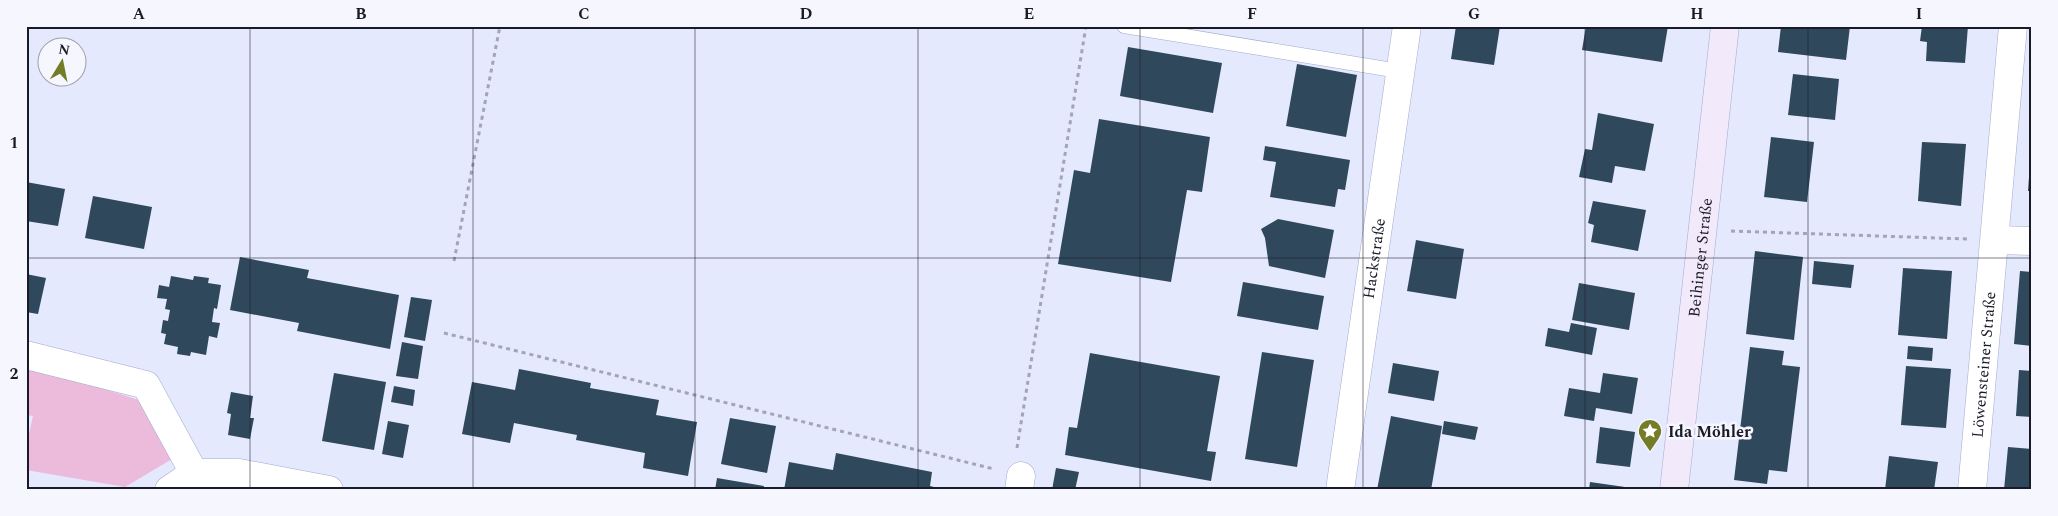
<svg xmlns="http://www.w3.org/2000/svg" width="2058" height="516" font-family="Spectral,serif">
  <style>
    .green { fill: #ecbada }
    .building { fill: #2f485c }
    .lines { fill: none; stroke-linecap: round; stroke-linejoin: round }
    .lane-casing { stroke: #a3aaca; stroke-width: 15 }
    .street-casing { stroke: #a3aaca; stroke-width: 29 }
    .secondary-casing { stroke: #a3aaca; stroke-width: 29 }
    .path { stroke: #a2a5b7; stroke-width: 3; stroke-dasharray: 4 4; stroke-linecap: butt }
    .lane { stroke: #fff; stroke-width: 14 }
    .street { stroke: #fff; stroke-width: 28 }
    .secondary { stroke: #f2e9fb; stroke-width: 28 }
    .grid { fill: none; stroke: #191b27; stroke-width: 1; stroke-opacity: 0.55 }
    .labels { text-anchor: middle; stroke-width: 5; stroke-linejoin: round; paint-order: stroke }
    .street-label { font-size: 16px; fill: #191b27; stroke: #f6f7fe }
    .poi-label { font-size: 16px; font-weight: bold; fill: #191b27; stroke: #f6f7fe; text-anchor: start }
    .neatline { fill: none; stroke: #191b27; stroke-width: 2 }
    .grid-label { font-size: 16px; text-anchor: middle; font-weight: bold; fill: #191b27 }
  </style>
  <rect width="100%" height="100%" fill="#e5e9fe"/>
  <path class="green" d="M28 365 145 402 172 459 125 487 26 470V447L33 416 26 415Z"/>
  <g class="building">
    <path d="M1456 26H1500L1494 65 1451 59Z"/>
    <path d="M1586 26H1668L1662 62 1582 50Z"/>
    <path d="M1781 26H1850L1846 60 1778 52Z"/>
    <path d="M1922 26H1968L1965 63 1926 61 1927 42 1920 41Z"/>
    <path d="M1128 47 1222 63 1213 113 1120 96Z"/>
    <path d="M1297 64 1357 75 1346 137 1286 126Z"/>
    <path d="M1793 74 1839 79 1835 120 1788 115Z"/>
    <path d="M1598 113 1654 124 1645 171 1615 166 1612 183 1579 177 1585 149 1592 150Z"/>
    <path d="M1099 119 1210 137 1202 192 1187 190 1171 282 1058 264 1074 170 1090 173Z"/>
    <path d="M1771 137 1814 142 1807 202 1764 197Z"/>
    <path d="M1922 142 1966 144 1961 206 1918 201Z"/>
    <path d="M1265 146 1350 160 1345 190 1338 189 1335 207 1270 197 1276 162 1263 160Z"/>
    <path d="M2030 163H2032V191H2028Z"/>
    <path d="M26 182 65 189 58 226 26 221Z"/>
    <path d="M93 196 152 207 144 249 85 238Z"/>
    <path d="M1593 201 1646 210 1638 251 1591 242 1594 225 1588 223Z"/>
    <path d="M1278 219 1334 230 1325 278 1269 266 1265 238 1261 229Z"/>
    <path d="M1416 240 1464 249 1456 299 1407 291Z"/>
    <path d="M1755 251 1803 257 1794 340 1746 334Z"/>
    <path d="M240 257 309 270 307 278 399 295 390 349 297 331 299 323 230 310Z"/>
    <path d="M1814 261 1854 265 1851 288 1812 284Z"/>
    <path d="M1903 268 1952 271 1947 339 1898 335Z"/>
    <path d="M2020 271 2032 272V346L2014 344Z"/>
    <path d="M26 274 46 278 38 314 26 312Z"/>
    <path d="M171 276 193 280 194 276 209 278 208 283 221 285 217 309 214 308 212 322 220 323 217 338 209 336 206 355 191 352 190 356 177 354 178 347 164 344 166 334 161 333 163 320 168 321 170 310 165 309 167 299 157 298 159 285 169 287Z"/>
    <path d="M1243 282 1324 296 1318 330 1237 316Z"/>
    <path d="M1579 283 1635 293 1629 330 1572 320Z"/>
    <path d="M411 297 432 300 425 341 404 337Z"/>
    <path d="M1571 323 1597 328 1592 355 1545 346 1548 328 1569 332Z"/>
    <path d="M402 342 423 346 418 379 396 376Z"/>
    <path d="M1908 346 1933 348 1932 361 1907 359Z"/>
    <path d="M1750 347 1784 351 1782 365 1800 367 1787 472 1769 470 1767 484 1734 480Z"/>
    <path d="M1262 352 1314 360 1297 467 1245 459Z"/>
    <path d="M1090 353 1220 376 1207 451 1216 452 1211 481 1065 455 1069 427 1077 428Z"/>
    <path d="M1393 363 1439 371 1434 401 1388 393Z"/>
    <path d="M1906 366 1951 369 1946 428 1901 425Z"/>
    <path d="M519 369 591 383 590 388 659 400 656 415 697 422 688 476 643 468 645 453 576 440 577 435 514 423 510 443 462 434 472 382 515 390Z"/>
    <path d="M2019 370 2032 371V417L2016 416Z"/>
    <path d="M334 373 386 382 374 450 322 441Z"/>
    <path d="M1603 373 1638 378 1632 414 1596 408 1594 421 1564 416 1569 388 1600 393Z"/>
    <path d="M394 386 415 390 413 406 391 402Z"/>
    <path d="M231 392 253 396 250 418H254L250 439 228 435 231 414 227 413Z"/>
    <path d="M1391 416 1442 426 1431 490H1377Z"/>
    <path d="M730 418 776 426 767 473 721 464Z"/>
    <path d="M388 421 409 425 403 458 382 454Z"/>
    <path d="M1444 421 1478 427 1475 440 1442 434Z"/>
    <path d="M1600 427 1635 432 1630 467 1596 463Z"/>
    <path d="M2008 447 2032 449V490H2004Z"/>
    <path d="M836 453 932 472 930 486 946 490H784L789 462 833 470Z"/>
    <path d="M1889 456 1938 462 1934 490H1885Z"/>
    <path d="M1056 468 1079 472 1075 490H1052Z"/>
    <path d="M717 478 764 486 763 490H715Z"/>
    <path d="M1590 482 1625 487V490H1589Z"/>
  </g>
  <g class="lines">
    <g class="lane-casing">
      <path id="lane" d="M1124 26 1399 71"/>
    </g>
    <g class="street-casing">
      <g id="street">
        <path d="M1995 240 2032 241"/>
        <path d="M26 355 146 385 194 473"/>
        <path d="M169 490 194 473H239L329 490"/>
        <path d="M1019 490 1021 476"/>
        <path id="s1" d="M1340 490 1407 26"/>
        <path id="s2" d="M1972 490 2013 26"/>
      </g>
    </g>
    <g class="secondary-casing">
      <g id="secondary">
        <path id="s3" d="M1674 490 1725 26"/>
      </g>
    </g>
    <g class="path">
      <path d="M1731 231 1967 239"/>
      <path d="M454 261 500 26"/>
      <path d="M444 333 994 469"/>
      <path d="M1017 448 1086 26"/>
    </g>
    <use href="#lane" class="lane"/>
    <use href="#street" class="street"/>
    <use href="#secondary" class="secondary"/>
  </g>
  <path class="grid" d="M250 26V490M473 26V490M695 26V490M918 26V490M1140 26V490M1363 26V490M1585 26V490M1808 26V490M26 258H2032"/>
  <defs>
    <g id="sight-pin" transform="scale(1.25)"><path d="M0 17L-7.5 6A9.5 9.5 0 1 1 7.5 6Z" fill="#747c27" stroke="#f6f7fe"/><path d="M0-6L1.8-2.2L6-1.7L2.9 1.2L3.7 5.4L0 3.3L-3.7 5.4L-2.9 1.2L-6-1.7L-1.8-2.2Z" fill="#fff"/></g>
  </defs>
  <g fill-rule="evenodd">
    <use href="#sight-pin" x="1650" y="431"/>
  </g>
  <g class="labels">
    <g class="street-label">
      <text dy="6" stroke="none"><textPath href="#s1" startOffset="234">Hackstraße</textPath></text>
      <text dy="6" stroke="none"><textPath href="#s3" startOffset="234">Beihinger Straße</textPath></text>
      <text dy="6" stroke="none"><textPath href="#s2" startOffset="126">Löwensteiner Straße</textPath></text>
    </g>
    <g class="poi-label">
      <text x="1668" y="437">Ida Möhler</text>
    </g>
  </g>
  <rect width="2058" height="516" fill="none" stroke="#f6f7fe" stroke-width="55"/>
  <g transform="translate(62 62) rotate(10)"><circle r="24" fill="#f6f7fe" stroke="#9e9fa8"/>
  <path d="M0-4L9 19L0 12L-9 19Z" fill="#747c27"/>
  <text y="-8" font-size="14" font-weight="bold" text-anchor="middle" fill="#191b27">N</text>
  </g>
  <rect x="28" y="28" width="2002" height="460" class="neatline"/>
  <g class="grid-label">
    <text x="139" y="19">A</text>
    <text x="361" y="19">B</text>
    <text x="584" y="19">C</text>
    <text x="806" y="19">D</text>
    <text x="1029" y="19">E</text>
    <text x="1252" y="19">F</text>
    <text x="1474" y="19">G</text>
    <text x="1697" y="19">H</text>
    <text x="1919" y="19">I</text>
    <text x="14" y="148">1</text>
    <text x="14" y="379">2</text>
  </g>
</svg>
